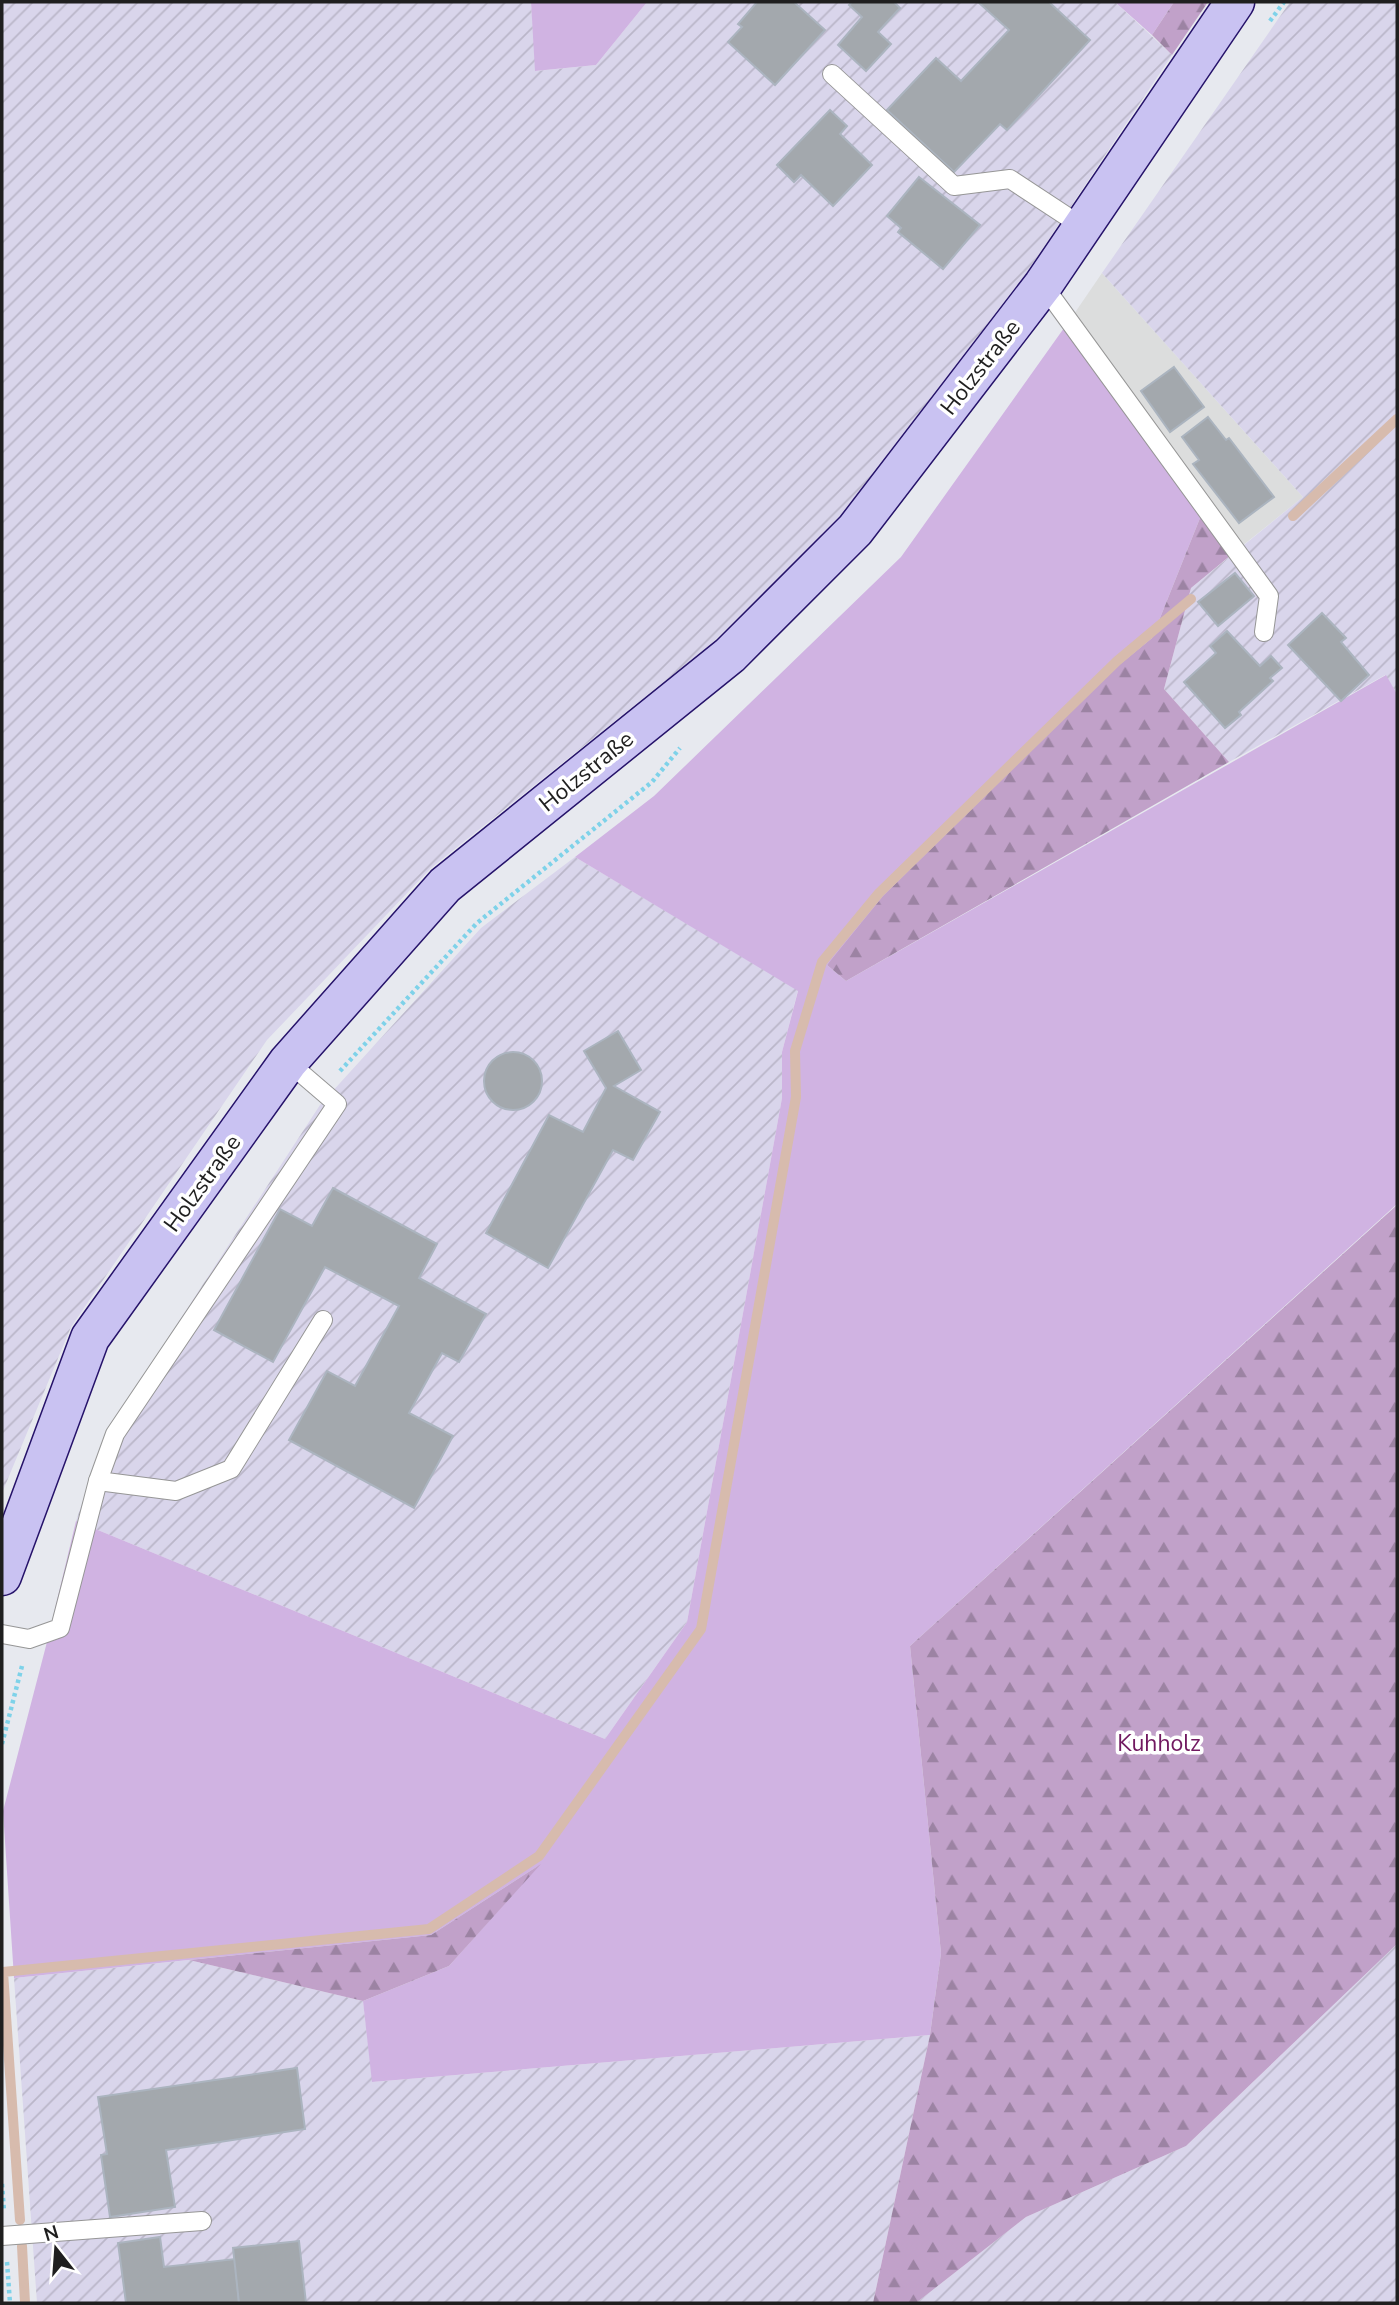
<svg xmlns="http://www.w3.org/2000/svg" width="1399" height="2305" font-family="'Nunito Sans',sans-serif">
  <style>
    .residential { fill: #dcdddd }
    .farmland { fill: url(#farmland-furrows) }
    .grass { fill: #d0b3e2 }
    .forest { fill: url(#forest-firs) }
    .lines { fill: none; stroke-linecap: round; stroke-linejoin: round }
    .stream { stroke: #d7bbad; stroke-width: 10 }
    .building { fill: #a3a8ad; stroke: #abb4bf; stroke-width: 2 }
    .lane-casing { stroke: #969696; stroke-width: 20 }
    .secondary-casing { stroke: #26136a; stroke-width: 41 }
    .path { stroke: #7ed2e9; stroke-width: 4.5; stroke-dasharray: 3.5 3.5; stroke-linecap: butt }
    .lane { stroke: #fff; stroke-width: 18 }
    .secondary { stroke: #c9c2f2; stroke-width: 38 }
    .labels { text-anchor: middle; stroke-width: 7; stroke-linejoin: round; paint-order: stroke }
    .street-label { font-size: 23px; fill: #1f1f1f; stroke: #fff }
    .park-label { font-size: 23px; fill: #711960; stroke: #fff }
  </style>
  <defs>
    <pattern id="farmland-furrows" width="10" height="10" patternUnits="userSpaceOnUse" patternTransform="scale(1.75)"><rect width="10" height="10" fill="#d9d5eb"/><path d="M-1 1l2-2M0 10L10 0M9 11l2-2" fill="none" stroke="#bab6c9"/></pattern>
    <pattern id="forest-firs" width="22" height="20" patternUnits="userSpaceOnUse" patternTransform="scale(1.75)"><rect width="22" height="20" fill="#c1a1c9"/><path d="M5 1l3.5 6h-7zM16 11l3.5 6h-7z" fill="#9c83a3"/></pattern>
  </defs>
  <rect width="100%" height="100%" fill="#e7e9ef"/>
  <path class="residential" d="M1102 273 1303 497 1242 546 1074 314Z"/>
  <g class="farmland">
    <path d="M2 2H531L536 71 596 65 647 2H1115L1172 55 1027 272 842 516 710 645 431 868 267 1040 71 1327 2 1493Z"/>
    <path d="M1290 2H1397V694L1385 675 1229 762 1164 689 1191 588 1303 497 1102 273Z"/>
    <path d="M575 857 798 990 782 1052V1098L687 1622 605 1739 76 1521 106 1433 320 1105 481 928Z"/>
    <path d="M1397 1944V2303H916L1026 2217 1186 2146Z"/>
    <path d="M189 1960 363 2001 373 2082 930 2035 873 2303H37L14 1978Z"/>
  </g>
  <g class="grass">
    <path d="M531 2H647L596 65 535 71Z"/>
    <path d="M1115 2H1174L1152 35Z"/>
    <path d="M1074 314 1208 498 1152 638 1119 665 827 965 846 981 1386 675 1397 694V1204L910 1646 941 1953 930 2035 372 2082 363 2001 449 1966 538 1866 431 1935 14 1978 3 1811 47 1642 76 1521 605 1739 687 1622 782 1098V1052L798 991 575 857 654 796 901 557Z"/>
  </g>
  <g class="forest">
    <path d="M1174 2H1208L1172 55 1152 35Z"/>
    <path d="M1208 498 1242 546 1191 588 1164 689 1229 762 846 981 827 965 883 896 1119 665 1152 638Z"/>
    <path d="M1397 1205V1944L1186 2146 1026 2217 916 2303H873L930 2035 941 1953 910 1646Z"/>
    <path d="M541 1864 449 1966 363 2001 189 1960 431 1935Z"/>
  </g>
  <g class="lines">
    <g class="stream">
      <path d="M1293 516 1397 419"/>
      <path d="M20 2220 3 1972 429 1929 539 1856 701 1629 796 1097 795 1051 822 962 879 893 1117 661 1191 599"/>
      <path d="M22 2246 25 2303"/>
    </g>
  </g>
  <g class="building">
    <path d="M757 2H794L825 30 775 85 728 42 742 27 738 24Z"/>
    <path d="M852 2H894L900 8 878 32 891 44 866 71 838 45 862 17 849 5Z"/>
    <path d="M978 2H1049L1090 40 1007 130 1000 124 954 172 887 110 936 58 961 81 1009 30Z"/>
    <path d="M830 110 847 126 840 134 872 165 833 206 801 175 794 182 777 165Z"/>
    <path d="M919 177 980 225 943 269 898 232 901 228 887 216Z"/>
    <path d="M1174 367 1204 407 1170 432 1141 391Z"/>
    <path d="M1208 417 1226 440 1229 438 1274 497 1239 523 1193 464 1199 460 1182 437Z"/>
    <path d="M1235 573 1254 596 1218 626 1198 602Z"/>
    <path d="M1322 613 1346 638 1341 642 1369 675 1341 701 1288 645Z"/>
    <path d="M1227 631 1260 666 1271 656 1282 668 1270 678 1273 681 1239 712 1241 715 1225 728 1184 682 1216 653 1210 646Z"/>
    <path d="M618 1031 641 1070 614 1086 660 1112 633 1160 613 1150 548 1268 486 1233 549 1115 583 1132 606 1088 584 1051Z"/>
    <circle cx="513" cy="1081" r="29"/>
    <path d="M333 1188 437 1244 419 1278 486 1314 459 1362 442 1353 409 1413 453 1436 414 1508 289 1440 327 1371 355 1386 399 1306 325 1267 273 1362 214 1330 280 1209 312 1226Z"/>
    <path d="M297 2068 305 2129 166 2150 175 2207 110 2217 101 2155 107 2154 98 2097Z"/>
    <path d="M160 2237 164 2267 235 2259 239 2303H126L118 2243Z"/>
    <path d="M299 2241 306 2303H239L233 2248Z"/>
  </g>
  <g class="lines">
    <g class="lane-casing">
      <g id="lane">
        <path d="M832 74 954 186 1010 179 1083 227"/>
        <path d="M1043 285 1269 596 1264 632"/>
        <path d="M98 1481 176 1491 231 1469 323 1320"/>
        <path d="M2 1634 29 1639 60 1628 98 1481 115 1434 337 1104 288 1062"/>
        <path d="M2 2236 202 2221"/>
      </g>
    </g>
    <g class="secondary-casing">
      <path id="secondary" d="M2 1576 90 1338 288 1062 445 885 730 655 855 530 1043 285 1235 2"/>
    </g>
    <g class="path">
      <path d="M1270 21 1284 2"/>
      <path d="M340 1071 477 923 652 782 680 748"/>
      <path d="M2 1744 22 1666"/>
      <path d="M2 2184 4 2211"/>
      <path d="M7 2262 10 2303"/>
    </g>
    <use href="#lane" class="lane"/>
    <use href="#secondary" class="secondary"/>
  </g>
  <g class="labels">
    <g class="street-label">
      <text transform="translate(980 367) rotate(-52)" y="8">Holzstraße</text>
      <text transform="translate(586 771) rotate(-39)" y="8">Holzstraße</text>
      <text transform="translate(202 1183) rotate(-54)" y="8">Holzstraße</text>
    </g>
    <g class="park-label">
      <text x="1159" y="1751">Kuhholz</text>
    </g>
  </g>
  <rect width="1399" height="2305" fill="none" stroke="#1f1f1f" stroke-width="7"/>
  <g transform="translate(56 2249) rotate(343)" stroke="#ffffff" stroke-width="5" paint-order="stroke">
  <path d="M0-5L12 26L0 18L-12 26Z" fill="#1f1f1f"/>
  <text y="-10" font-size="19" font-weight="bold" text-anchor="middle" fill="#1f1f1f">N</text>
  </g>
</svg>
